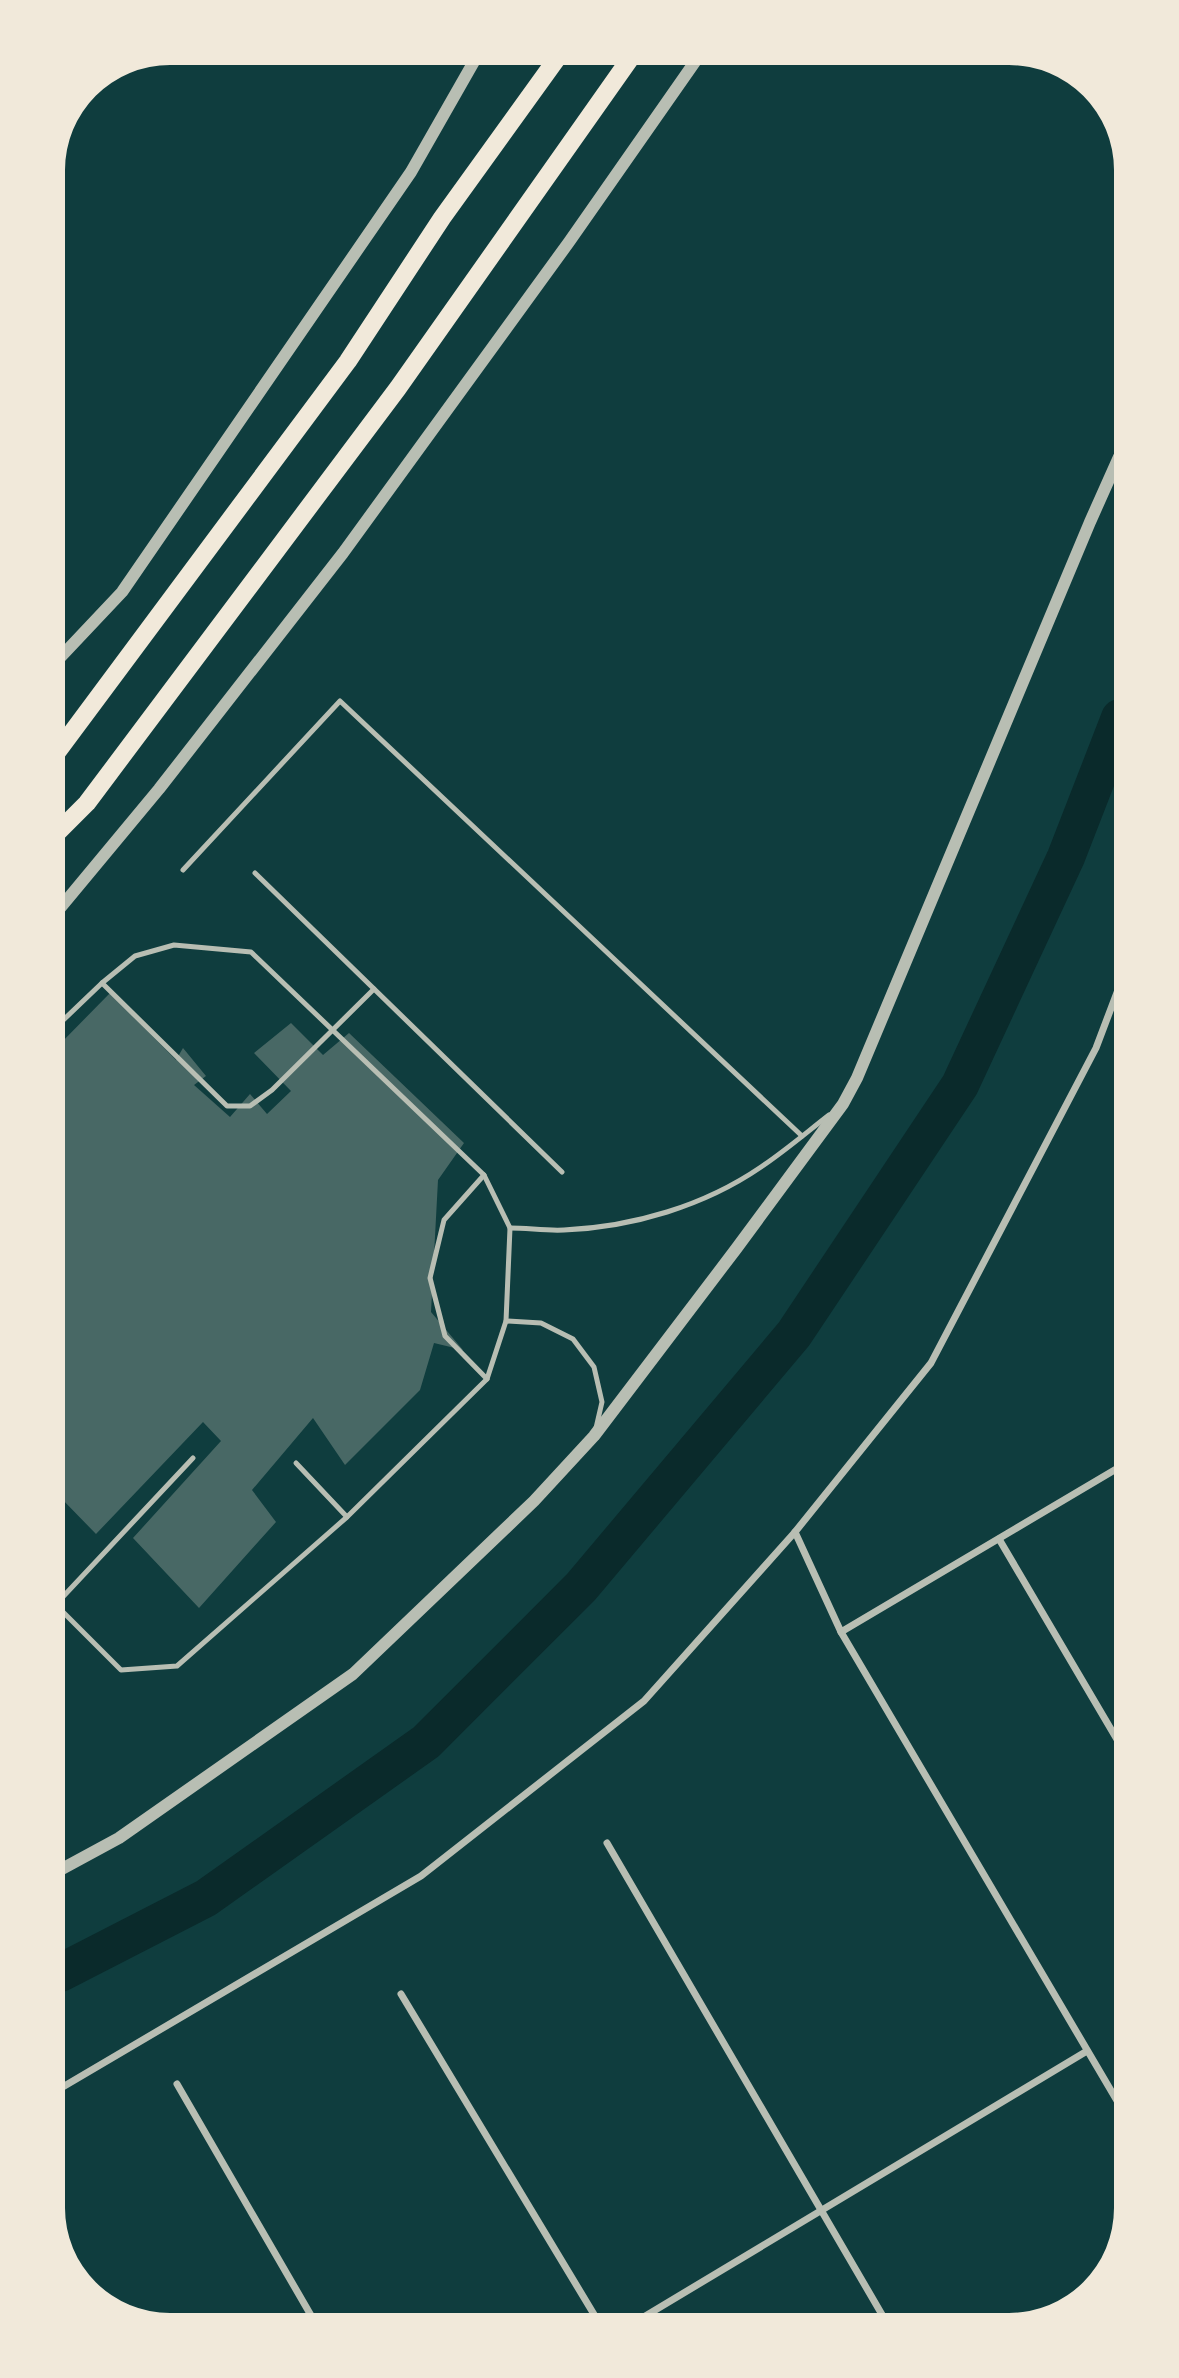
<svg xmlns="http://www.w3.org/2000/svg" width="1179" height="2378" font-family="Roboto,sans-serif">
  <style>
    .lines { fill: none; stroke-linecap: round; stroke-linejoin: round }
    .canal { stroke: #0a2a2b; stroke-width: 38 }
    .building { fill: #486865 }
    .service { stroke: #b8beb3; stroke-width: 5 }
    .minor { stroke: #b8beb3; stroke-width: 7 }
    .tertiary { stroke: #b8beb3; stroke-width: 12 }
    .primary { stroke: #f1e9da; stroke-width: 18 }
  </style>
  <rect width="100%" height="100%" fill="#0f3d3e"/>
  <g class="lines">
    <path class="canal" d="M60 1973 206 1898 426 1742 581 1587 794 1334 960 1085 1066 857 1120 718"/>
  </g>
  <path class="building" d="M110 993 176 1060 183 1048 206 1076 194 1085 230 1117 250 1094 267 1114 291 1091 254 1053 291 1023 323 1055 349 1033 464 1143 438 1180 431 1312 463 1350 434 1343 420 1390 345 1465 313 1418 252 1490 276 1522 199 1608 133 1538 221 1441 203 1422 96 1534 58 1495 56 1048Z"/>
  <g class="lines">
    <g class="service">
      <path d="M183 870 340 701 802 1136"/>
      <path d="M255 873 562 1172"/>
      <path d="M102 983 227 1106H250L272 1090 374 989"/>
      <path d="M56 1027 102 983 135 956 174 945 251 952 484 1175 510 1228 506 1321 487 1379 347 1517 177 1666 121 1670 59 1608"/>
      <path d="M484 1175 444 1220 430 1278 445 1336 487 1379"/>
      <path d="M510 1228C528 1228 546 1231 564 1230 633 1227 704 1206 761 1167 785 1151 807 1132 829 1115"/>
      <path d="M506 1321 541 1323 573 1339 594 1367 602 1402 596 1428"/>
      <path d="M296 1463 347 1517"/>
      <path d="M59 1601 193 1458"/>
    </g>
    <g class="minor">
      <path d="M1121 1181 1122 1184"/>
      <path d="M795 1532 841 1632 1123 1465"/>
      <path d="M999 1539 1125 1753"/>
      <path d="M841 1632 1126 2116"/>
      <path d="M607 1843 884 2318"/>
      <path d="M401 1994 598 2321"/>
      <path d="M177 2084 316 2324"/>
      <path d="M61 2088 421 1876 644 1701 795 1532 931 1363 1096 1048 1121 982"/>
      <path d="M637 2321 1087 2051"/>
    </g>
    <g class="tertiary">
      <path d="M55 663 122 592 411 172 476 58"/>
      <path d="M56 913 159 789 343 553 569 242 699 56"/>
      <path d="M60 1870 119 1838 353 1674 534 1501 594 1436 736 1249 843 1104 857 1078 1090 522 1119 457"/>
    </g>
    <g class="primary">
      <path d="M55 755 348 361 442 218 558 57"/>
      <path d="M55 835 87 803 398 388 632 56"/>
    </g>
  </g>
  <path d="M0 0H1179V2378H0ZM170 65H1009A105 105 0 0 1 1114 170V2208A105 105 0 0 1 1009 2313H170A105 105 0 0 1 65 2208V170A105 105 0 0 1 170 65Z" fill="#f1e9da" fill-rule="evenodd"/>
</svg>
